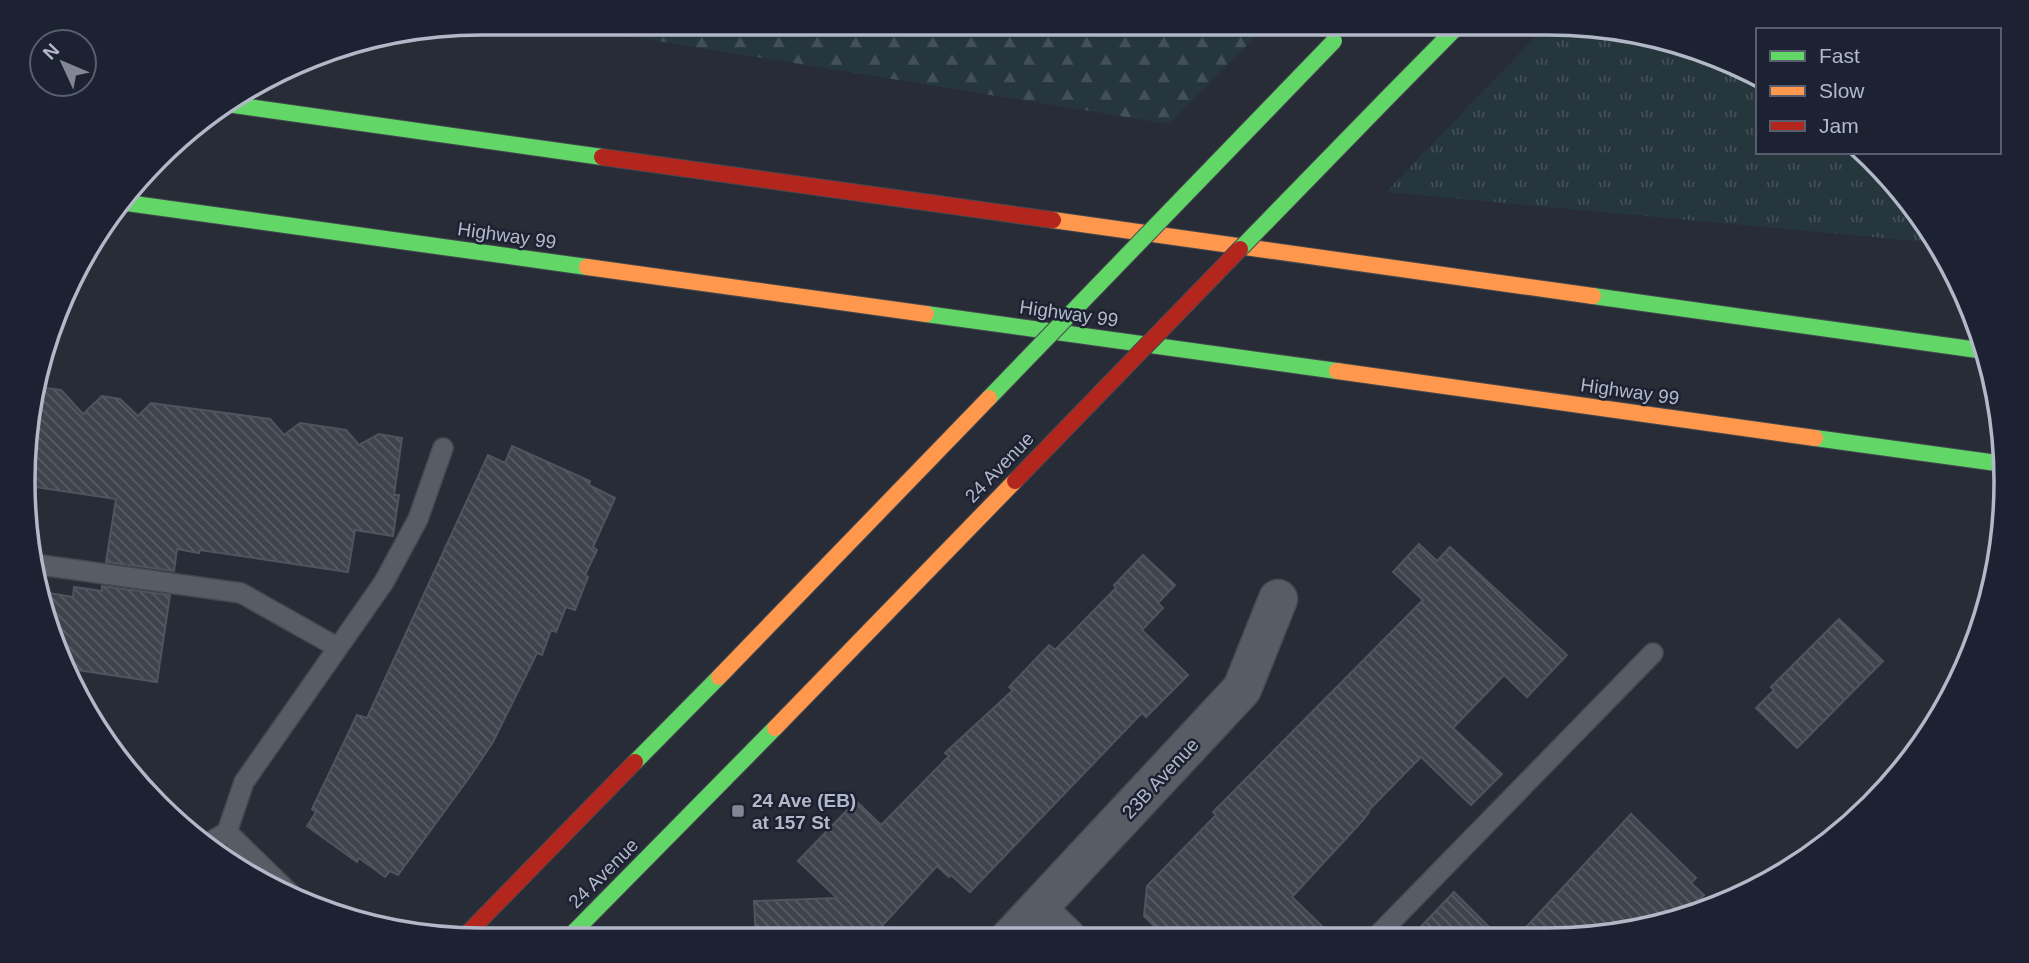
<svg xmlns="http://www.w3.org/2000/svg" width="2029" height="963" font-family="Arial,sans-serif">
  <style>
    .grass { fill: url(#grass-tufts) }
    .forest { fill: url(#forest-firs) }
    .building { fill: url(#building-back-hatch); stroke: #50545e; stroke-width: 2 }
    .lines { fill: none; stroke-linecap: round; stroke-linejoin: round }
    .lane-casing { stroke: #44484f; stroke-width: 22 }
    .street-casing { stroke: #44484f; stroke-width: 41 }
    .fast-casing { stroke: #44484f; stroke-width: 18 }
    .slow-casing { stroke: #44484f; stroke-width: 18 }
    .jam-casing { stroke: #44484f; stroke-width: 18 }
    .lane { stroke: #585c64; stroke-width: 19 }
    .street { stroke: #585c64; stroke-width: 38 }
    .fast { stroke: #63d668; stroke-width: 16 }
    .slow { stroke: #ff974d; stroke-width: 16 }
    .jam { stroke: #b3261e; stroke-width: 16 }
    .fast-bridge-casing { stroke: #44484f; stroke-width: 18; stroke-linecap: butt }
    .slow-bridge-casing { stroke: #44484f; stroke-width: 18; stroke-linecap: butt }
    .jam-bridge-casing { stroke: #44484f; stroke-width: 18; stroke-linecap: butt }
    .fast-bridge { stroke: #63d668; stroke-width: 16 }
    .slow-bridge { stroke: #ff974d; stroke-width: 16 }
    .jam-bridge { stroke: #b3261e; stroke-width: 16 }
    .poi-dot { fill: #828795; stroke: #1c2231; stroke-width: 2.5 }
    .labels { text-anchor: middle; stroke-width: 5; stroke-linejoin: round; paint-order: stroke }
    .street-label { font-size: 19px; fill: #b2b8c8; stroke: #1c2231 }
    .poi-label { font-size: 19px; font-weight: bold; fill: #b2b8c8; stroke: #1c2231; text-anchor: start }
    .rim { fill: none; stroke: #b2b8c8; stroke-width: 3.5 }
  </style>
  <defs>
    <pattern id="grass-tufts" width="24" height="20" patternUnits="userSpaceOnUse" patternTransform="scale(1.75)"><rect width="24" height="20" fill="#25363c"/><path d="M3 7l-1-3M5 7V3M7 7l1-3M15 17l-1-3M17 17v-4M19 17l1-3" fill="none" stroke="#425157"/></pattern>
    <pattern id="forest-firs" width="22" height="20" patternUnits="userSpaceOnUse" patternTransform="scale(1.75)"><rect width="22" height="20" fill="#25363c"/><path d="M5 1l3.5 6h-7zM16 11l3.5 6h-7z" fill="#425157"/></pattern>
    <pattern id="building-back-hatch" width="6" height="6" patternUnits="userSpaceOnUse" patternTransform="scale(1.75)"><rect width="6" height="6" fill="#3f434c"/><path d="M-1 5l2 2M0 0l6 6M5-1l2 2" fill="none" stroke="#585c64"/></pattern>
  </defs>
  <rect width="100%" height="100%" fill="#282c36"/>
  <path class="grass" d="M1549 23 1637 32 1723 58 1758 76V152H1866L1929 227 1937 243 1386 192Z"/>
  <path class="forest" d="M548 23H1269L1169 124Z"/>
  <g class="building">
    <path d="M45 388 61 390 83 414 102 396 120 399 138 416 151 403 270 419 284 435 300 423 346 430 359 445 379 434 402 438 394 495H399L393 536 355 530 348 572 200 550 199 553 177 549 174 571 106 562 116 499 28 486 31 399Z"/>
    <path d="M512 446 590 481 589 485 615 498 593 547 597 550 585 575 588 577 575 610 566 607 556 632 551 630 542 655 537 653 493 742 471 775 398 875 390 871 385 877 359 858 357 862 307 826 316 812 312 809 357 715 367 718 488 455 505 463Z"/>
    <path d="M1419 544 1437 561 1450 547 1567 655 1527 697 1504 675 1453 728 1502 774 1471 805 1421 757 1368 811 1369 812 1363 820 1292 897 1333 937 1166 938 1144 916 1147 886 1216 815 1213 812 1423 600 1393 572Z"/>
    <path d="M1143 555 1175 585 1158 603 1163 608 1142 630 1188 675 1146 717 1142 713 970 892 951 875 949 877 937 866 870 939H756L754 901 837 898 798 861 856 801 881 825 949 756 945 753 1013 690 1009 687 1049 645 1055 650 1116 588 1114 585Z"/>
    <path d="M102 586 170 595 157 682 65 668 42 592 73 597 74 587 102 591Z"/>
    <path d="M1839 619 1883 661 1797 748 1756 708 1774 690 1771 687Z"/>
    <path d="M1631 814 1696 878 1691 883 1704 895 1683 916 1608 936 1517 937Z"/>
    <path d="M1454 892 1499 937H1411Z"/>
  </g>
  <g class="lines">
    <g class="lane-casing">
      <g id="lane">
        <path d="M34 564 241 593 337 647"/>
        <path d="M227 832 297 900"/>
        <path d="M207 844 227 832 244 782 384 582 418 519 443 448"/>
        <path d="M1376 937 1653 653"/>
      </g>
    </g>
    <g class="street-casing">
      <g id="street">
        <path d="M1038 910 1067 938"/>
        <path d="M1010 938 1242 689 1278 599"/>
      </g>
    </g>
    <g class="fast-casing">
      <g id="fast">
        <path d="M1390 95 1461 23"/>
        <path d="M227 104 602 157"/>
        <path d="M127 203 587 267"/>
        <path d="M1593 296 1985 351"/>
        <path d="M926 314 1337 371"/>
        <path d="M1815 438 2004 464"/>
        <path d="M635 762 719 677"/>
        <path d="M566 940 775 728"/>
      </g>
    </g>
    <g class="slow-casing">
      <g id="slow">
        <path d="M1053 220 1593 296"/>
        <path d="M587 267 926 314"/>
        <path d="M1337 371 1815 438"/>
      </g>
    </g>
    <g class="jam-casing">
      <g id="jam">
        <path d="M602 157 1053 220"/>
        <path d="M463 938 635 762"/>
      </g>
    </g>
    <use href="#lane" class="lane"/>
    <use href="#street" class="street"/>
    <use href="#fast" class="fast"/>
    <use href="#slow" class="slow"/>
    <use href="#jam" class="jam"/>
    <g class="fast-bridge-casing">
      <g id="fast-bridge">
        <path d="M1240 249 1390 95"/>
        <path d="M989 398 1334 41"/>
      </g>
    </g>
    <g class="slow-bridge-casing">
      <g id="slow-bridge">
        <path d="M719 677 989 398"/>
        <path d="M775 728 1015 481"/>
      </g>
    </g>
    <g class="jam-bridge-casing">
      <path id="jam-bridge" d="M1015 481 1240 249"/>
    </g>
    <use href="#fast-bridge" class="fast-bridge"/>
    <use href="#slow-bridge" class="slow-bridge"/>
    <use href="#jam-bridge" class="jam-bridge"/>
  </g>
  <rect class="poi-dot" x="731" y="804" width="14" height="14" rx="3.5"/>
  <g class="labels">
    <g class="street-label">
      <text transform="translate(507 235) rotate(8)" y="7">Highway 99</text>
      <text transform="translate(1069 313) rotate(8)" y="7">Highway 99</text>
      <text transform="translate(1630 391) rotate(8)" y="7">Highway 99</text>
      <text transform="translate(999 467) rotate(-46)" y="7">24 Avenue</text>
      <text transform="translate(1160 778) rotate(-47)" y="7">23B Avenue</text>
      <text transform="translate(603 873) rotate(-45)" y="7">24 Avenue</text>
    </g>
    <g class="poi-label">
      <text x="752" y="807">24 Ave (EB)<tspan x="752" dy="22">at 157 St</tspan></text>
    </g>
  </g>
  <path d="M0 0H2029V963H0ZM481 35H1548A446 446 0 0 1 1994 481V482A446 446 0 0 1 1548 928H481A446 446 0 0 1 35 482V481A446 446 0 0 1 481 35Z" fill="#1c2231" fill-rule="evenodd"/>
  <path class="rim" d="M481 35H1548A446 446 0 0 1 1994 481V482A446 446 0 0 1 1548 928H481A446 446 0 0 1 35 482V481A446 446 0 0 1 481 35Z"/>
  <rect x="1756" y="28" width="245" height="126" fill="#1c2231" stroke="#585e6d" stroke-width="2"/>
  <rect x="1770" y="51" width="35" height="10" fill="#63d668" stroke="#585e6d" stroke-width="2"/>
  <text x="1819" y="63" font-size="21" fill="#b2b8c8">Fast</text>
  <rect x="1770" y="86" width="35" height="10" fill="#ff974d" stroke="#585e6d" stroke-width="2"/>
  <text x="1819" y="98" font-size="21" fill="#b2b8c8">Slow</text>
  <rect x="1770" y="121" width="35" height="10" fill="#b3261e" stroke="#585e6d" stroke-width="2"/>
  <text x="1819" y="133" font-size="21" fill="#b2b8c8">Jam</text>
  <g transform="translate(63 63) rotate(314)"><circle r="33" fill="#1c2231" stroke="#585e6d" stroke-width="2"/>
  <path d="M0-5L12 26L0 18L-12 26Z" fill="#828795"/>
  <text y="-10" font-size="19" font-weight="bold" text-anchor="middle" fill="#b2b8c8">N</text>
  </g>
</svg>
